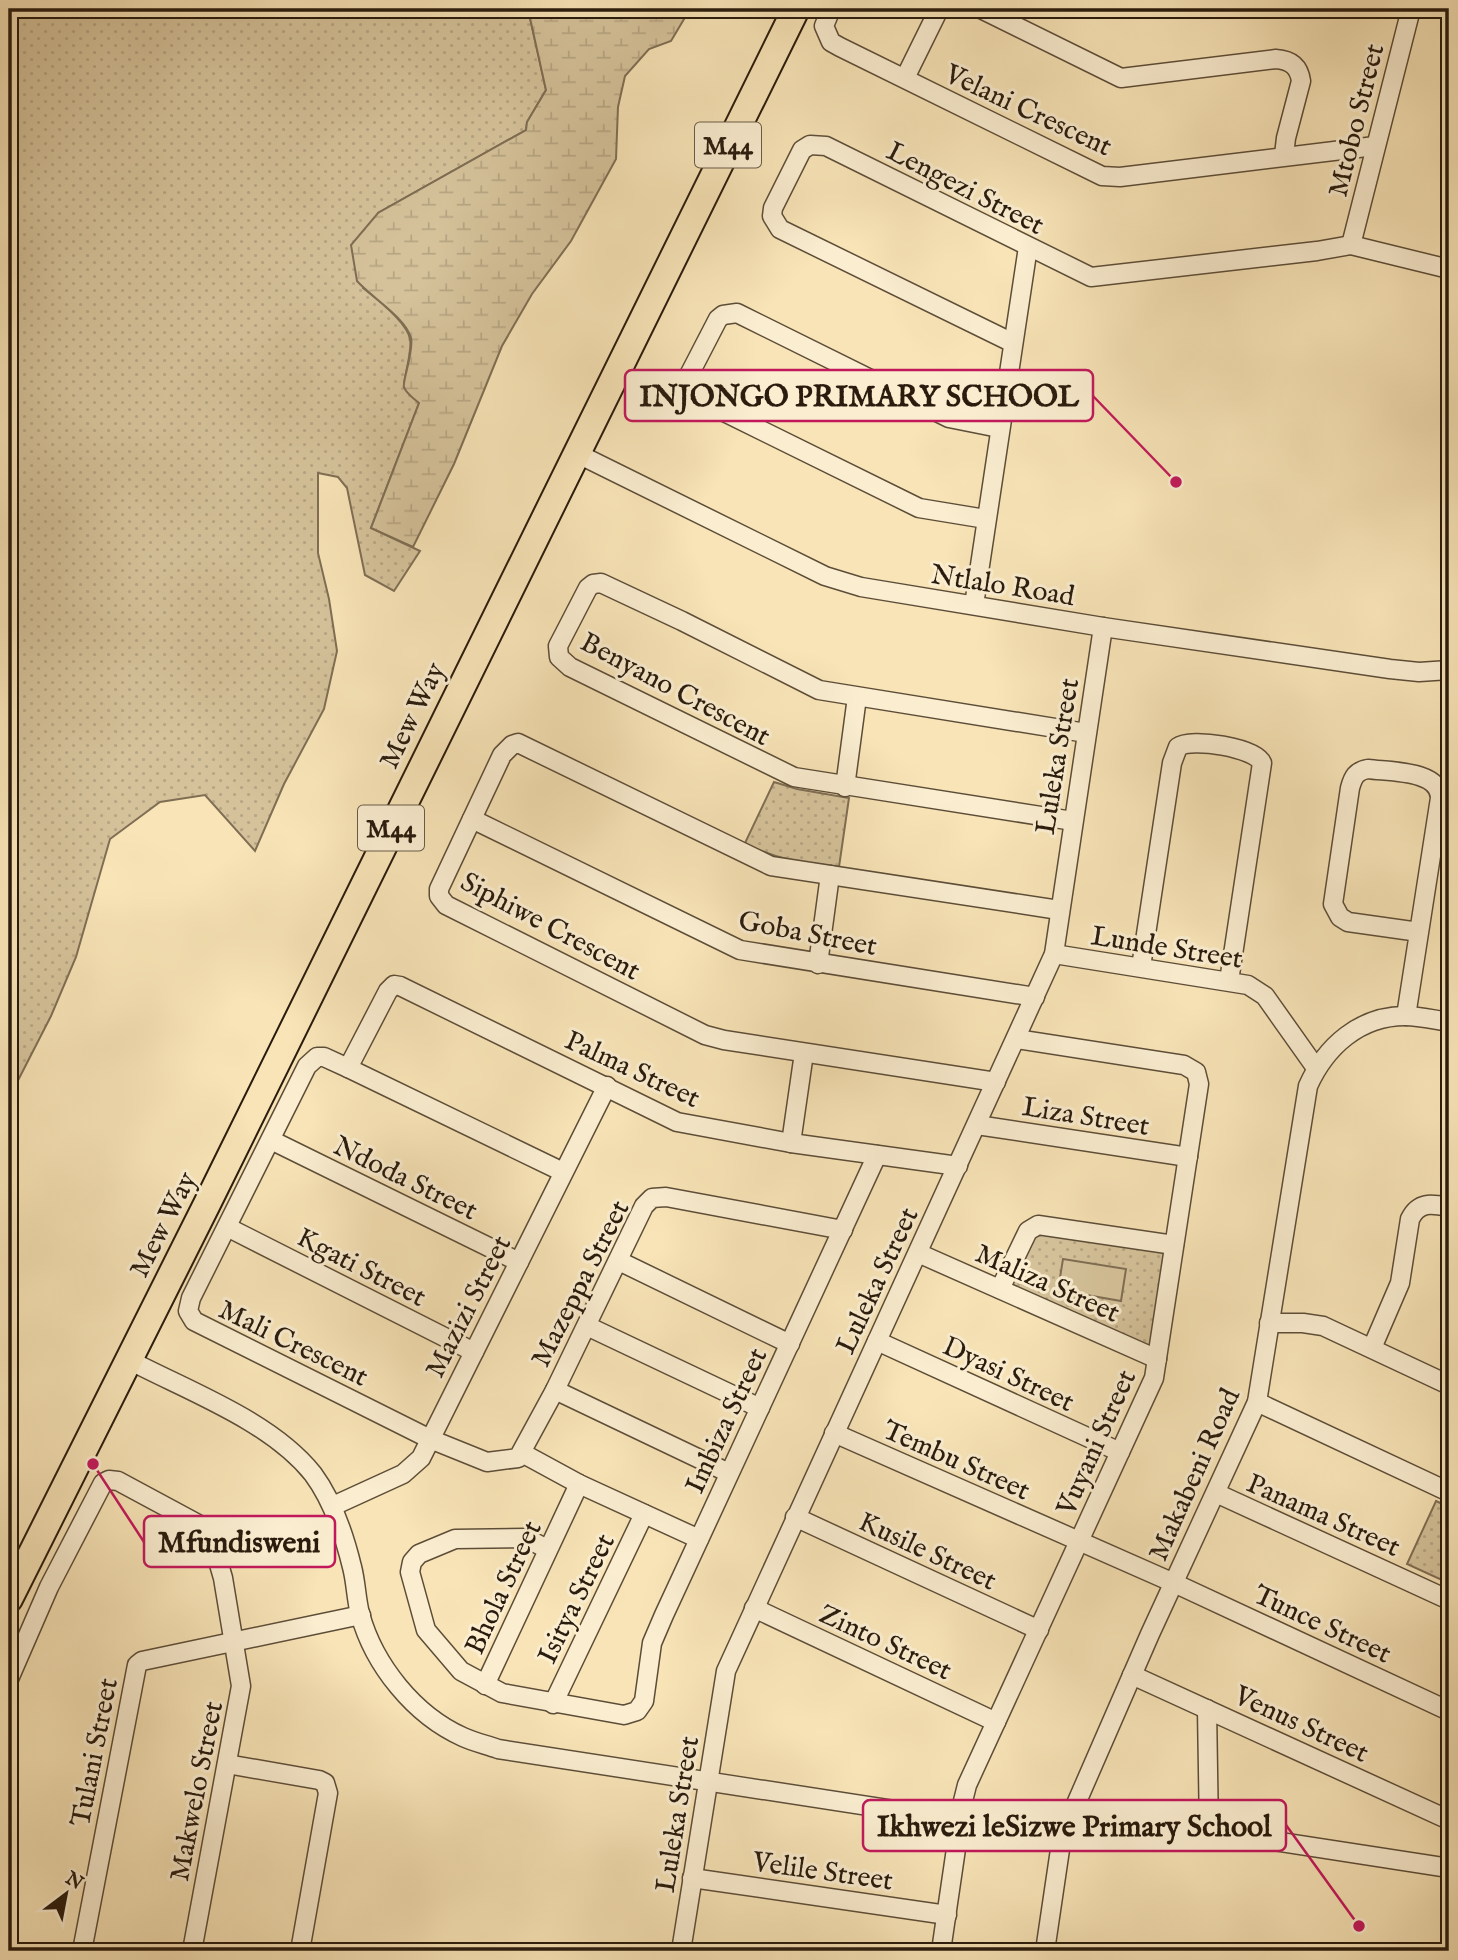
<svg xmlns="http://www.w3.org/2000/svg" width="1458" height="1960" font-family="'IM FELL English',serif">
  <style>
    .grass { fill: url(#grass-dots); stroke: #7f6e54; stroke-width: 2 }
    .wetland { fill: url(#wetland-marsh); stroke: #7f6e54; stroke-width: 2 }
    .pitch { fill: #d5c29a; stroke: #7f6e54; stroke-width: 2 }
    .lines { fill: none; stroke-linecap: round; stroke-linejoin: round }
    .minor-casing { stroke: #5d4d38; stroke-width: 21 }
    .primary-casing { stroke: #291b0d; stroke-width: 30 }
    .minor { stroke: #faedd0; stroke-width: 18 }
    .primary { stroke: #f8e4b7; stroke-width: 26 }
    .labels { text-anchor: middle; stroke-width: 6; stroke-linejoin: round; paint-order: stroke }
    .shield { fill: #faedd0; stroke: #685a48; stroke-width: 2 }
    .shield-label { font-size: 26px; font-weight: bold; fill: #291b0d }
    .street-label { font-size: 28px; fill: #291b0d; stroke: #faedd0 }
    .leader { fill: none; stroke: #c2185b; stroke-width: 2.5 }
    .callout-dot { fill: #c2185b; stroke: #faedd0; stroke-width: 2.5 }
    .callout { fill: #faedd0; stroke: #c2185b; stroke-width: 2.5 }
    .callout-label { font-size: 30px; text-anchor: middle; font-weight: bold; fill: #291b0d }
  </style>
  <defs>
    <pattern id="grass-dots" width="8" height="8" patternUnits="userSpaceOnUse" patternTransform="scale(1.75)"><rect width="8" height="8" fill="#d5c29a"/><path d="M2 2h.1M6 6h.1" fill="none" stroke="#b7a684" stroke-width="1.8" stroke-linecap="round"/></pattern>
    <pattern id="wetland-marsh" width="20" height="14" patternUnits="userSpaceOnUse" patternTransform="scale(1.75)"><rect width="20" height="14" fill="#d5c29a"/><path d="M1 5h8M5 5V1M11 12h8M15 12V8" fill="none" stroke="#b7a684"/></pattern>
  </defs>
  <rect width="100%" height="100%" fill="#f8e4b7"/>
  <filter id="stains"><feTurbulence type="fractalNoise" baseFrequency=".00286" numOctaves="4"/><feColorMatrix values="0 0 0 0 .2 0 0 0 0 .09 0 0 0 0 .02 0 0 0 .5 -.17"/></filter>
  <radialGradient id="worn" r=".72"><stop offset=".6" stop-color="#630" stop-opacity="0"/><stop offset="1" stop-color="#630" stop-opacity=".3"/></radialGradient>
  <g class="grass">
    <path d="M9 9H528L546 90 527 122 526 130 378 213 363 288C376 298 407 322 410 339 413 351 402 384 404 387 406 393 414 398 419 403L371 528 420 551 394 591 365 575 347 488 338 477 318 473V553L329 599 337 651 324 709 284 784 255 851 205 795 160 802 110 839 76 957 51 1016 9 1098Z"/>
    <path d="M774 782 797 789 849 798 839 867C805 863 775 860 745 843Z"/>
    <path d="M1035 1232 1163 1252 1166 1256 1151 1347 1012 1286 1011 1283Z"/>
    <path d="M1436 1501 1449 1507V1570L1444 1581 1407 1564Z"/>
  </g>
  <path class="wetland" d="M528 9H690L671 41 649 49 625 76 618 107 616 159 571 241 532 294 502 346 454 464 413 547 371 528 419 403C414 399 406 393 404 387 402 382 414 351 411 338 405 317 371 297 357 281L351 245 378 213 526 130 527 122 546 90Z"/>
  <path class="pitch" d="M1063 1259 1126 1269 1121 1301 1058 1290Z"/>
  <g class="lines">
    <g class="minor-casing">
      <g id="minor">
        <path d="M831 9 824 26 831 42 840 47 1102 176 1120 177 1375 146"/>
        <path d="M981 9 1121 78 1276 59C1291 60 1299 67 1301 81L1286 138 1284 155"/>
        <path d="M905 78 939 9"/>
        <path d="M1351 245 1411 9"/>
        <path d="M1013 343 780 229 772 216 773 208 802 150 810 145 826 146 1091 277 1317 251 1351 245 1449 269"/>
        <path d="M576 453 825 576 861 587 1103 627 1390 669 1419 672 1449 670"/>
        <path d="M986 519 919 508 706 403 690 391 688 377 718 319 723 315 737 313 949 418 999 428"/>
        <path d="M974 605 1028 247"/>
        <path d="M845 787 857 697"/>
        <path d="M472 819 740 950 1035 997"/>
        <path d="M1073 821 794 777 570 667 559 657 558 646 588 588 593 584 601 583 682 621 819 690 1086 733"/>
        <path d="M1054 954 1248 985 1265 996 1316 1068"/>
        <path d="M818 964 830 875"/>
        <path d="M1141 967 1172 763 1178 747C1191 737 1256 748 1262 763L1229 981"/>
        <path d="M1406 1016 1440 798C1440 770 1390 772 1368 769 1356 771 1353 777 1350 788L1333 904 1340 917 1348 922 1419 932"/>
        <path d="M348 1068 388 991 394 985 400 986 677 1122 791 1143 958 1166"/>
        <path d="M996 1082 724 1040 705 1035 446 905 439 896V889L502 755 512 745 518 743 771 866 1059 910"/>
        <path d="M977 1125 1188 1157"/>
        <path d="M271 1140 519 1262"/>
        <path d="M791 1143 804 1053"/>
        <path d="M563 1172 348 1068 324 1057H317L307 1066 191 1298 188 1311 194 1321 430 1439 487 1462 518 1458 555 1390 644 1206 652 1198 666 1197 843 1230"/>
        <path d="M227 1227 474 1352"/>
        <path d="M918 1253 1157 1359"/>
        <path d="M619 1261 790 1344"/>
        <path d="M1000 1289 1028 1231 1038 1225 1174 1245"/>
        <path d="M1269 1323H1303L1323 1326 1449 1385"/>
        <path d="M587 1326 760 1408"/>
        <path d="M877 1341 1120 1452"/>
        <path d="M1372 1348 1400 1283 1410 1219C1419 1201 1432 1204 1449 1207"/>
        <path d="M129 1360C188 1391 271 1421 313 1474 333 1501 344 1534 352 1567 356 1582 356 1598 360 1614 374 1665 414 1715 463 1737 474 1742 487 1745 498 1749L1062 1836"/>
        <path d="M555 1390 729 1473"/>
        <path d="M1257 1402 1449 1492"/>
        <path d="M834 1433 1174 1583 1449 1711"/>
        <path d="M522 1453 579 1484 699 1539"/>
        <path d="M1216 1493 1449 1600"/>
        <path d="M333 1506 403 1474 421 1458 607 1086"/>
        <path d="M795 1517 1039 1630"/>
        <path d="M547 1549 526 1538 455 1539 419 1554 412 1562 410 1572 426 1630 461 1671 502 1693 624 1715 637 1711 644 1701 652 1643 664 1615 877 1155"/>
        <path d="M754 1608 996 1722"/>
        <path d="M1132 1675 1449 1820"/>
        <path d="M9 1679 49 1587 103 1483 109 1480 118 1481 209 1530 223 1578 241 1686 192 1951"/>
        <path d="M485 1685 579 1484"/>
        <path d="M553 1704 644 1514"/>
        <path d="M1207 1709 1209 1831 1449 1868"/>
        <path d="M227 1764 319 1780 325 1783 328 1793 300 1951"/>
        <path d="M692 1878 947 1915"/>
        <path d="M82 1951 137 1665 142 1661 361 1615"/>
        <path d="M681 1951 726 1671 1054 954 1103 627"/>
        <path d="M941 1951 963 1801 967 1785 1154 1378 1199 1084 1196 1072 1184 1065 1016 1039"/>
        <path d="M1045 1951 1062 1836 1150 1634 1257 1402 1308 1086C1326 1046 1360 1016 1405 1016 1420 1016 1435 1020 1449 1022"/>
      </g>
    </g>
    <g class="primary-casing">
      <path id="primary" d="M9 1599 207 1204 796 9"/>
    </g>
    <use href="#minor" class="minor"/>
    <use href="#primary" class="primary"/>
  </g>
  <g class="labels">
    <g class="shield">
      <rect x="695" y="122.5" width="66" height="45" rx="5"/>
      <rect x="358" y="805.5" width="66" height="45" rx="5"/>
    </g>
    <g class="shield-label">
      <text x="728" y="154">M44</text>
      <text x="391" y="837">M44</text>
    </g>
    <g class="street-label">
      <text transform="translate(1029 109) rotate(25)" y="10">Velani Crescent</text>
      <text transform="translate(1355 120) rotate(-76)" y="10">Mtobo Street</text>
      <text transform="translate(966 187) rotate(27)" y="10">Lengezi Street</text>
      <text transform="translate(1003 584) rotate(9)" y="10">Ntlalo Road</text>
      <text transform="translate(676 688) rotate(28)" y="10">Benyano Crescent</text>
      <text transform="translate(411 715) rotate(-64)" y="10">Mew Way</text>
      <text transform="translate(1056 756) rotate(-81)" y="10">Luleka Street</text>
      <text transform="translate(551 925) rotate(28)" y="10">Siphiwe Crescent</text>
      <text transform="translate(808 932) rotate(11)" y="10">Goba Street</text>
      <text transform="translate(1167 946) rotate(9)" y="10">Lunde Street</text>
      <text transform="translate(633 1068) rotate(25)" y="10">Palma Street</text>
      <text transform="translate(1086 1115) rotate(9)" y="10">Liza Street</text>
      <text transform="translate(406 1177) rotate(26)" y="10">Ndoda Street</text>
      <text transform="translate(162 1224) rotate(-63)" y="10">Mew Way</text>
      <text transform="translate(362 1266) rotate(27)" y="10">Kgati Street</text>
      <text transform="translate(876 1280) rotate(-65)" y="10">Luleka Street</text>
      <text transform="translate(1048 1282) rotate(24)" y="10">Maliza Street</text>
      <text transform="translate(579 1283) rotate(-63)" y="10">Mazeppa Street</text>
      <text transform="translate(467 1306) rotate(-63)" y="10">Mazizi Street</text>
      <text transform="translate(294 1342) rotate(26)" y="10">Mali Crescent</text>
      <text transform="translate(1009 1373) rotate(25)" y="10">Dyasi Street</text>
      <text transform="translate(725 1420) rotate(-65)" y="10">Imbiza Street</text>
      <text transform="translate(1095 1442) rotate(-66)" y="10">Vuyani Street</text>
      <text transform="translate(957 1459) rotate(24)" y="10">Tembu Street</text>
      <text transform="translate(1193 1474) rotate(-66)" y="10">Makabeni Road</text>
      <text transform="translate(1324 1514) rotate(24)" y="10">Panama Street</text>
      <text transform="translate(928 1550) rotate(25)" y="10">Kusile Street</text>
      <text transform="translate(502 1587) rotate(-65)" y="10">Bhola Street</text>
      <text transform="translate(575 1598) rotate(-64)" y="10">Isitya Street</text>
      <text transform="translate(1323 1623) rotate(25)" y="10">Tunce Street</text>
      <text transform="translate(886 1641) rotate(25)" y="10">Zinto Street</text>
      <text transform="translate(1302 1723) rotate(25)" y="10">Venus Street</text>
      <text transform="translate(93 1752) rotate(-79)" y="10">Tulani Street</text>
      <text transform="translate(195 1791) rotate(-79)" y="10">Makwelo Street</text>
      <text transform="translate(676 1814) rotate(-81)" y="10">Luleka Street</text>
      <text transform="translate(823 1870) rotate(8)" y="10">Velile Street</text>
    </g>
  </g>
  <path class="leader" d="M1176 482L1093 396M93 1464L144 1542M1359 1926L1286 1825"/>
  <g class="callout-dot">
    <circle cx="1176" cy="482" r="7"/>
    <circle cx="93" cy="1464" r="7"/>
    <circle cx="1359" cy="1926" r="7"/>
  </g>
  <g class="callout">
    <rect x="625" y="370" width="468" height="51" rx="7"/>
    <rect x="144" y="1516" width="191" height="51" rx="7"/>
    <rect x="863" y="1800" width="423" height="51" rx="7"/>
  </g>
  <g class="callout-label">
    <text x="859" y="406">INJONGO PRIMARY SCHOOL</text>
    <text x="239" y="1552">Mfundisweni</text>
    <text x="1074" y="1836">Ikhwezi leSizwe Primary School</text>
  </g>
  <rect width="1458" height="1960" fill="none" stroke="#f8e4b7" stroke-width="35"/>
  <rect x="10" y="10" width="1437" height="1939" fill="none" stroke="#291b0d" stroke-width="3.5"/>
  <rect x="18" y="18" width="1423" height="1925" fill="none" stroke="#291b0d" stroke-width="2"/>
  <g transform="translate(66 1894) rotate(32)" stroke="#faedd0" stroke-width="5" paint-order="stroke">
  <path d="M0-5L12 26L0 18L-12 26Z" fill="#291b0d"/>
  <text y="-10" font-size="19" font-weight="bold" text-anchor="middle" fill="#291b0d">N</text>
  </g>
  <rect width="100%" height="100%" filter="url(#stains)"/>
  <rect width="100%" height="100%" fill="url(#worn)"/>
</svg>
